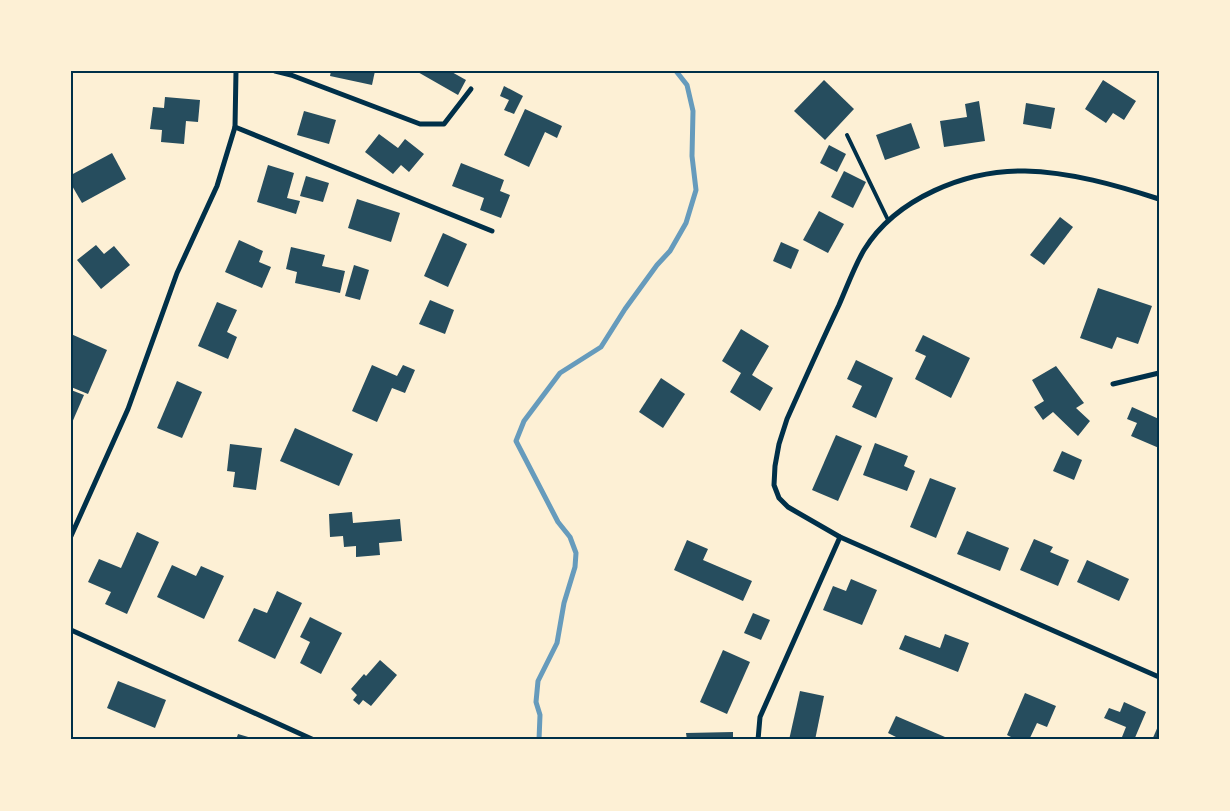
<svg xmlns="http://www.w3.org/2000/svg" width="1230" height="811" font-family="'Fira Sans Condensed',sans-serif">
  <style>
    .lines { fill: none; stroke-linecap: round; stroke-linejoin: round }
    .stream { stroke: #669bbc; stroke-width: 5 }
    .building { fill: #264d5e }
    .service { stroke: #003049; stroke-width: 4 }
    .minor { stroke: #003049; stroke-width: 5 }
    .neatline { fill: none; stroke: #003049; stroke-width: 2 }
  </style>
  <rect width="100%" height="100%" fill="#fdf0d5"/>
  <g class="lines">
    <path class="stream" d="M539 740 540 715 536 702 538 681 557 643 564 603 575 567 576 553 570 537 558 522 516 441 524 421 560 373 601 347 625 309 657 265 670 251 686 223 696 190 692 156 693 111 687 85 676 71"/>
  </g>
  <g class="building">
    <path d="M331 71H375L372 85 330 76Z"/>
    <path d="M416 71H450L466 80 458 95Z"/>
    <path d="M824 80 854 109 825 140 794 111Z"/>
    <path d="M1103 80 1136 101 1124 120 1113 113 1106 123 1085 109Z"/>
    <path d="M504 86 523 96 514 114 504 110 509 100 500 96Z"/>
    <path d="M165 97 200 100 198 122 186 121 184 144 161 142 162 130 150 129 153 107 164 108Z"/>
    <path d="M979 101 985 141 944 147 940 121 967 117 965 104Z"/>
    <path d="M1026 103 1055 108 1051 129 1023 124Z"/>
    <path d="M525 109 562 126 557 138 545 132 529 167 504 155Z"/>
    <path d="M304 111 336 120 329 144 297 135Z"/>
    <path d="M911 123 920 148 885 160 876 135Z"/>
    <path d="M379 134 398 148 405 139 424 154 409 172 401 165 393 174 365 152Z"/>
    <path d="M829 145 846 154 837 172 820 163Z"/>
    <path d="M112 153 126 179 82 203 71 184V175Z"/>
    <path d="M461 163 504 180 500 191 510 195 501 218 480 210 484 198 452 186Z"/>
    <path d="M268 165 294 173 287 198 300 201 296 214 257 202Z"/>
    <path d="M844 171 866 182 853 208 831 197Z"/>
    <path d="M306 176 329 183 323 202 300 196Z"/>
    <path d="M357 199 400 213 391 242 348 228Z"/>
    <path d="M819 211 844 224 828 253 803 240Z"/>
    <path d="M1060 217 1073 227 1044 265 1030 255Z"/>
    <path d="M443 233 467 244 448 287 424 276Z"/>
    <path d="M239 240 263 251 259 262 271 267 262 288 225 272Z"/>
    <path d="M781 242 799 250 791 269 773 261Z"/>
    <path d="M96 245 104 254 114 246 130 265 101 289 77 260Z"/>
    <path d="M291 247 325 255 322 266 345 271 340 293 295 283 297 272 286 269Z"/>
    <path d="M354 265 369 270 360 300 345 296Z"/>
    <path d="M1098 288 1152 306 1138 344 1117 337 1112 349 1080 338Z"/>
    <path d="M430 300 454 310 445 334 419 324Z"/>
    <path d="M217 302 237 310 227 332 237 337 228 359 198 346Z"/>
    <path d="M741 329 769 346 752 375 773 388 760 411 730 392 741 373 722 361Z"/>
    <path d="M71 334 107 350 88 394 71 387Z"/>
    <path d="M923 335 970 358 951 398 915 379 926 356 915 351Z"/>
    <path d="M856 360 893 378 876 418 852 407 862 386 847 379Z"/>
    <path d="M372 365 397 376 403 365 415 370 405 393 392 388 377 422 352 411Z"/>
    <path d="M1056 366 1084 403 1076 408 1090 421 1078 436 1053 412 1043 420 1034 407 1044 401 1032 380Z"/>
    <path d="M661 378 685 394 663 428 639 412Z"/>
    <path d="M177 381 202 392 182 438 157 428Z"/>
    <path d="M71 390 84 395 71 425Z"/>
    <path d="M1132 407 1159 419V448L1131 436 1137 423 1127 419Z"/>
    <path d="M295 428 353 454 339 486 280 461Z"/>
    <path d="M836 435 862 446 838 501 812 490Z"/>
    <path d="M875 443 908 456 904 466 915 471 907 491 863 475Z"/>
    <path d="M230 444 262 448 256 490 233 487 235 472 227 471Z"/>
    <path d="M1062 451 1082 460 1074 480 1053 471Z"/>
    <path d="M930 478 956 488 936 538 910 527Z"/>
    <path d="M352 512 353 523 400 519 402 541 379 543 380 555 356 557V546L344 547 343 536 330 537 329 514Z"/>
    <path d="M967 531 1009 548 1000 571 957 554Z"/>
    <path d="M137 532 159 542 127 614 105 604 111 592 88 582 99 559 121 568Z"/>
    <path d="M1034 539 1053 547 1050 552 1069 560 1058 586 1020 570Z"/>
    <path d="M687 540 708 549 703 560 752 581 743 601 674 570Z"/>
    <path d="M1087 560 1129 579 1119 601 1077 582Z"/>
    <path d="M172 565 196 576 201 566 224 576 204 619 157 597Z"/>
    <path d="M851 579 877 590 862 625 823 610 833 586 846 591Z"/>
    <path d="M277 591 302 603 275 659 238 641 254 608 267 613Z"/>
    <path d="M753 613 770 620 761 640 744 633Z"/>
    <path d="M310 617 342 633 321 674 300 663 310 642 300 637Z"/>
    <path d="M945 634 969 643 958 672 899 649 905 635 940 648Z"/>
    <path d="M723 650 750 662 727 714 700 702Z"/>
    <path d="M380 660 397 675 371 706 363 700 359 705 353 700 357 695 351 689 364 674 366 676Z"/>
    <path d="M118 681 166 700 155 728 107 708Z"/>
    <path d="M800 691 824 696 815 740H789Z"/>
    <path d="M1025 693 1056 706 1047 727 1037 723 1029 740H1017L1007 735Z"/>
    <path d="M1124 702 1146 712 1134 740H1127L1122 737 1126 727 1104 718 1109 708 1120 712Z"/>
    <path d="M896 716 952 740H902L888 733Z"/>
    <path d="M1159 724V740H1152Z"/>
    <path d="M733 732V740H687L686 733Z"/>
    <path d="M238 734 255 739V740H236Z"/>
  </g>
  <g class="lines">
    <path class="service" d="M847 135 888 220"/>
    <g class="minor">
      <path d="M275 71 291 75 420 124H444L471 89"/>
      <path d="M235 127 492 231"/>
      <path d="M1159 199C1116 185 1070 172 1025 171 966 170 896 198 864 250 854 267 847 287 839 305 821 343 804 381 787 419L779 444 775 466 774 485 779 498 788 507 840 537 1159 677"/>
      <path d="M1113 384 1159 373"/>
      <path d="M71 536 128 409 177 273 217 186 235 127 236 71"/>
      <path d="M71 630 314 740"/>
      <path d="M758 740 760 717 840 537"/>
    </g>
  </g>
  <rect width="1230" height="811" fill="none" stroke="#fdf0d5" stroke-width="145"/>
  <rect x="72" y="72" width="1086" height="666" class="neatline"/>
</svg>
